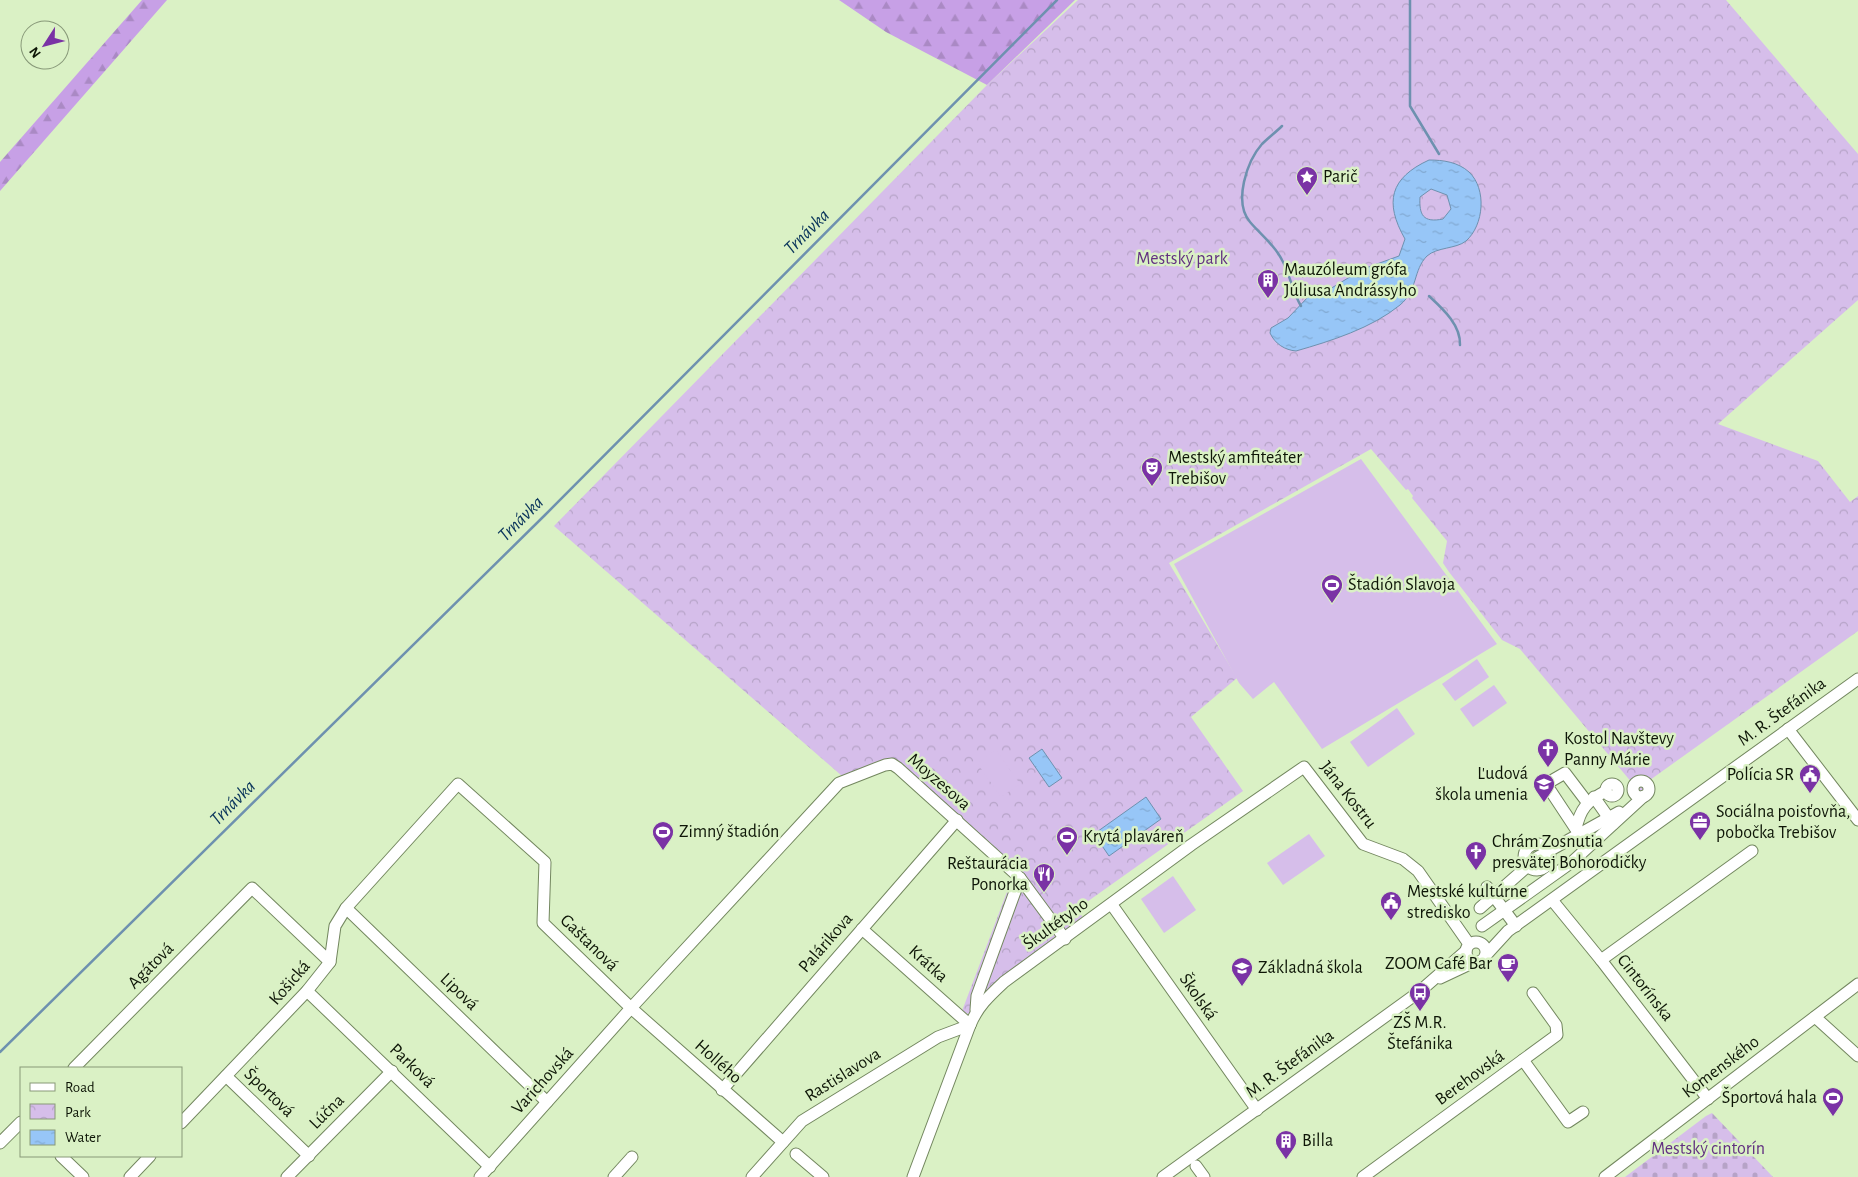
<svg xmlns="http://www.w3.org/2000/svg" width="1858" height="1177" font-family="'Alegreya Sans',sans-serif">
<style>
.forest{fill:url(#forest-firs)}
.cemetery{fill:url(#cemetery-stones)}
.park{fill:url(#park-crowns)}
.garden{fill:#d6beea}
.water{fill:url(#water-ripples);stroke:#6e91af;fill-rule:evenodd}
.lines{fill:none;stroke-linecap:round;stroke-linejoin:round}
.stream{stroke:#6e91af;stroke-width:2.5}
.minor-casing{stroke:#73875f;stroke-width:13}
.minor{stroke:#fff;stroke-width:11}
.labels{text-anchor:middle;dominant-baseline:central;stroke-width:5;stroke-linejoin:round;paint-order:stroke}
.poi-label{font-size:18px;fill:#0e1607;stroke:#daf1c5;text-anchor:start}
.park-label{font-size:18px;fill:#623081;stroke:#daf1c5}
.street-label{font-size:18px;fill:#0e1607;stroke:#daf1c5}
.water-label{font-size:19px;font-style:italic;fill:#0a355b;stroke:#daf1c5}
</style>
<defs>
<pattern id="forest-firs" width="22" height="20" patternUnits="userSpaceOnUse" patternTransform="scale(1.25)"><rect width="22" height="20" fill="#c7a0e6"/><path d="M5 1l3.5 6h-7zM16 11l3.5 6h-7z" fill="#aa89c4"/></pattern>
<pattern id="cemetery-stones" width="16" height="16" patternUnits="userSpaceOnUse" patternTransform="scale(1.25)"><rect width="16" height="16" fill="#d6beea"/><path d="M2 7V4a2 2 0 0 1 4 0v3zM10 15v-3a2 2 0 0 1 4 0v3z" fill="#b6a3c7"/></pattern>
<pattern id="park-crowns" width="20" height="18" patternUnits="userSpaceOnUse" patternTransform="scale(1.25)"><rect width="20" height="18" fill="#d6beea"/><path d="M2 6a3 3 0 1 1 6 0M12 15a3 3 0 1 1 6 0" fill="none" stroke="#b6a3c7"/></pattern>
<pattern id="water-ripples" width="26" height="14" patternUnits="userSpaceOnUse" patternTransform="scale(1.25)"><rect width="26" height="14" fill="#97c6f7"/><path d="M2 4q2-2 4 0t4 0M15 11q2-2 4 0t4 0" fill="none" stroke="#81a9d2"/></pattern>
</defs>
<rect width="100%" height="100%" fill="#daf1c5"/>
<g class="forest">
<path d="M142,0H167L0,191V162Z"/>
<path d="M839,0H1075L987,85L886,32Z"/>
</g>
<path class="cemetery" d="M1712,1113L1773,1177H1625L1706,1116Z"/>
<path class="park" d="M1078,0H1726L1858,154V300L1718,424L1818,461L1850,502L1858,496V631L1650,780L1653,793L1648,802L1520,649L1502,640L1449,572L1443,563L1447,541L1412,498L1413,496L1408,489L1406,490L1371,449L1169,563L1237,678L1191,717L1243,791L1077,909L1084,919L968,1014L962,1011L1013,876L1019,869L900,764L842,776L554,526L987,85Z"/>
<g class="garden">
<path d="M1361,459L1497,644L1322,749L1274,682L1253,699L1239,683L1174,564Z"/>
<path d="M1477,659L1489,677L1455,701L1442,684Z"/>
<path d="M1494,685L1507,703L1473,727L1460,709Z"/>
<path d="M1397,708L1415,734L1368,767L1350,742Z"/>
<path d="M996,750L1020,784L1001,797L977,763Z"/>
<path d="M1309,834L1325,856L1283,885L1267,863Z"/>
<path d="M1173,876L1196,910L1164,933L1141,899Z"/>
</g>
<g class="water">
<path d="M1429,160C1443,160 1458,162 1469,172C1487,189 1484,225 1466,241C1456,249 1437,247 1427,256C1413,270 1418,290 1400,305C1372,328 1331,341 1296,351C1285,350 1275,344 1270,333L1271,328L1288,318L1308,297L1320,295L1363,269L1399,256L1405,239C1384,202 1390,178 1429,160ZM1431,189L1447,195L1451,209L1443,219C1423,223 1419,215 1420,197Z"/>
<path d="M1042,749L1062,778L1049,787L1029,758Z"/>
<path d="M1146,797L1161,819L1109,856L1094,834Z"/>
</g>
<g class="lines">
<g class="stream">
<path d="M1410,0V106L1439,154"/>
<path d="M1282,126C1276,132 1268,138 1262,144C1247,161 1233,202 1250,222C1261,235 1274,244 1282,260C1290,274 1292,291 1301,306"/>
<path d="M1429,296C1443,309 1461,325 1460,345"/>
<path d="M0,1052L545,515L1057,0"/>
</g>
<g class="minor-casing">
<g id="minor">
<path d="M1788,729L1858,820"/>
<circle cx="1641" cy="789" r="8"/>
<circle cx="1612" cy="790" r="6"/>
<path d="M1594,797L1613,824"/>
<path d="M1576,829C1580,809 1587,801 1606,791"/>
<path d="M1583,840L1546,784L1565,773L1587,802"/>
<circle cx="1537" cy="857" r="13"/>
<path d="M1487,887L1516,926"/>
<path d="M1552,900L1601,960L1708,1099"/>
<path d="M1112,905L1257,1110"/>
<path d="M346,908L547,1102"/>
<path d="M1480,908L1538,857L1619,812"/>
<path d="M1482,926L1572,862L1644,796"/>
<path d="M862,929L970,1025"/>
<circle cx="1476" cy="952" r="10"/>
<path d="M1486,955L1508,931L1858,679"/>
<path d="M1601,960L1752,851"/>
<path d="M1440,978L1474,962"/>
<path d="M307,991L490,1167"/>
<path d="M976,1010L977,996L1020,878"/>
<path d="M1815,1017L1858,1056"/>
<path d="M1523,1060L1568,1122L1583,1112"/>
<path d="M74,1068L252,888L330,962"/>
<path d="M226,1076L309,1156"/>
<path d="M722,1090L957,820"/>
<path d="M181,1123L307,991L330,962L335,926L346,908L458,784L545,862L543,923L631,1008L783,1142"/>
<path d="M0,1143L21,1122"/>
<path d="M796,1154L823,1177"/>
<path d="M61,1156L83,1177"/>
<path d="M1196,1166L1204,1177"/>
<path d="M130,1177L150,1156"/>
<path d="M287,1177L392,1071"/>
<path d="M480,1177L631,1008L839,783L885,765L892,764L898,768L1020,878L1065,939"/>
<path d="M614,1177L632,1157"/>
<path d="M752,1177L802,1121L938,1037L970,1025"/>
<path d="M913,1177L970,1025C978,1006 989,996 1004,982L1191,845L1304,767L1363,844L1403,859L1418,871L1469,944"/>
<path d="M1163,1177L1419,992L1466,951"/>
<path d="M1363,1177L1557,1035L1556,1025L1533,993"/>
<path d="M1605,1177L1858,984"/>
</g>
</g>
<use href="#minor" class="minor"/>
</g>
<defs>
<g id="sight-pin" transform="scale(1.125)"><path d="M0 17L-7.5 6A9.5 9.5 0 1 1 7.5 6Z" fill="#7a32a5" stroke="#daf1c5"/><path d="M0-6L1.8-2.2L6-1.7L2.9 1.2L3.7 5.4L0 3.3L-3.7 5.4L-2.9 1.2L-6-1.7L-1.8-2.2Z" fill="#fff"/></g>
<g id="building-pin" transform="scale(1.125)"><path d="M0 17L-7.5 6A9.5 9.5 0 1 1 7.5 6Z" fill="#7a32a5" stroke="#daf1c5"/><path d="M-4-6H4V6H1V3H-1V6H-4ZM-2.5-4.3h1.7v1.8h-1.7ZM.8-4.3h1.7v1.8H.8ZM-2.5-1h1.7V.8h-1.7ZM.8-1h1.7V.8H.8Z" fill="#fff"/></g>
<g id="theatre-pin" transform="scale(1.125)"><path d="M0 17L-7.5 6A9.5 9.5 0 1 1 7.5 6Z" fill="#7a32a5" stroke="#daf1c5"/><path d="M-5-5.5Q0-4 5-5.5V0Q5 5 0 6Q-5 5-5 0ZM-3.3-2.5H-1v1.5H-3.3ZM1-2.5H3.3v1.5H1ZM-2.8 1Q0 5.5 2.8 1Z" fill="#fff"/></g>
<g id="stadium-pin" transform="scale(1.125)"><path d="M0 17L-7.5 6A9.5 9.5 0 1 1 7.5 6Z" fill="#7a32a5" stroke="#daf1c5"/><path d="M0-5a6.5 5 0 1 0 0 10a6.5 5 0 1 0 0-10ZM-3.5-1.8h7v3.6h-7Z" fill="#fff"/></g>
<g id="church-pin" transform="scale(1.125)"><path d="M0 17L-7.5 6A9.5 9.5 0 1 1 7.5 6Z" fill="#7a32a5" stroke="#daf1c5"/><path d="M-1.2-6h2.4v3.5h3.3v2.4h-3.3V6h-2.4V-.1h-3.3v-2.4h3.3Z" fill="#fff"/></g>
<g id="civic-pin" transform="scale(1.125)"><path d="M0 17L-7.5 6A9.5 9.5 0 1 1 7.5 6Z" fill="#7a32a5" stroke="#daf1c5"/><path d="M-.6-6.5H3V-4.5H.6V-3L4-1V1h2V6H-6V1h2V-1L-.6-3ZM-1.2 2.5V6h2.4V2.5Z" fill="#fff"/></g>
<g id="school-pin" transform="scale(1.125)"><path d="M0 17L-7.5 6A9.5 9.5 0 1 1 7.5 6Z" fill="#7a32a5" stroke="#daf1c5"/><path d="M0-5L7-2L0 1L-7-2ZM-4 1L0 2.5L4 1V4Q0 6-4 4Z" fill="#fff"/></g>
<g id="office-pin" transform="scale(1.125)"><path d="M0 17L-7.5 6A9.5 9.5 0 1 1 7.5 6Z" fill="#7a32a5" stroke="#daf1c5"/><path d="M-6-3h4V-5.5h4V-3h4V5H-6ZM-1-4.5V-3h2v-1.5ZM-6 0V1H6V0Z" fill="#fff"/></g>
<g id="restaurant-pin" transform="scale(1.125)"><path d="M0 17L-7.5 6A9.5 9.5 0 1 1 7.5 6Z" fill="#7a32a5" stroke="#daf1c5"/><path d="M-5-6h1v4h1v-4h1v4h1v-4h1v5L-1.5 .5V6h-2V.5L-5-1ZM5-6V6H3V1.5H1.5Q1.5-4 5-6Z" fill="#fff"/></g>
<g id="cafe-pin" transform="scale(1.125)"><path d="M0 17L-7.5 6A9.5 9.5 0 1 1 7.5 6Z" fill="#7a32a5" stroke="#daf1c5"/><path d="M-5.5-4.5H6V0H3Q3 3.5 0 3.5H-2.5Q-5.5 3.5-5.5 0ZM3-3.2v2h1.7v-2ZM-6 4.5H4V6H-6Z" fill="#fff"/></g>
<g id="bus-pin" transform="scale(1.125)"><path d="M0 17L-7.5 6A9.5 9.5 0 1 1 7.5 6Z" fill="#7a32a5" stroke="#daf1c5"/><path d="M-5-6H5V4H4V6H2V4H-2V6H-4V4H-5ZM-3.5-4V0h7V-4ZM-3.5 1.2v1.5H-2V1.2ZM2 1.2v1.5H3.5V1.2Z" fill="#fff"/></g>
</defs>
<g fill-rule="evenodd">
<use href="#sight-pin" x="1307" y="177"/>
<use href="#building-pin" x="1268" y="280"/>
<use href="#theatre-pin" x="1152" y="468"/>
<use href="#stadium-pin" x="1332" y="585"/>
<use href="#church-pin" x="1548" y="749"/>
<use href="#civic-pin" x="1810" y="775"/>
<use href="#school-pin" x="1544" y="784"/>
<use href="#office-pin" x="1700" y="822"/>
<use href="#stadium-pin" x="663" y="832"/>
<use href="#stadium-pin" x="1067" y="837"/>
<use href="#church-pin" x="1476" y="852"/>
<use href="#restaurant-pin" x="1044" y="874"/>
<use href="#civic-pin" x="1391" y="902"/>
<use href="#cafe-pin" x="1508" y="964"/>
<use href="#school-pin" x="1242" y="968"/>
<use href="#bus-pin" x="1420" y="993"/>
<use href="#stadium-pin" x="1833" y="1098"/>
<use href="#building-pin" x="1286" y="1141"/>
</g>
<g class="labels">
<g class="poi-label">
<text x="1323" y="177">Parič</text>
<text x="1284" y="270">Mauzóleum grófa<tspan x="1284" dy="21">Júliusa Andrássyho</tspan></text>
<text x="1168" y="458">Mestský amfiteáter<tspan x="1168" dy="21">Trebišov</tspan></text>
<text x="1348" y="585">Štadión Slavoja</text>
<text x="1564" y="739">Kostol Navštevy<tspan x="1564" dy="21">Panny Márie</tspan></text>
<text x="1528" y="774" text-anchor="end">Ľudová<tspan x="1528" dy="21">škola umenia</tspan></text>
<text x="1794" y="775" text-anchor="end">Polícia SR</text>
<text x="1716" y="812">Sociálna poisťovňa,<tspan x="1716" dy="21">pobočka Trebišov</tspan></text>
<text x="679" y="832">Zimný štadión</text>
<text x="1083" y="837">Krytá plaváreň</text>
<text x="1492" y="842">Chrám Zosnutia<tspan x="1492" dy="21">presvätej Bohorodičky</tspan></text>
<text x="1028" y="864" text-anchor="end">Reštaurácia<tspan x="1028" dy="21">Ponorka</tspan></text>
<text x="1407" y="892">Mestské kultúrne<tspan x="1407" dy="21">stredisko</tspan></text>
<text x="1492" y="964" text-anchor="end">ZOOM Café Bar</text>
<text x="1258" y="968">Základná škola</text>
<text x="1420" y="1023" text-anchor="middle">ZŠ M.R.<tspan x="1420" dy="21">Štefánika</tspan></text>
<text x="1817" y="1098" text-anchor="end">Športová hala</text>
<text x="1302" y="1141">Billa</text>
</g>
<g class="park-label">
<text x="1182" y="259">Mestský park</text>
<text x="1708" y="1149">Mestský cintorín</text>
</g>
<g class="street-label">
<text transform="translate(1782 712) rotate(-36)">M. R. Štefánika</text>
<text transform="translate(939 782) rotate(41)">Moyzesova</text>
<text transform="translate(1348 795) rotate(52)">Jána Kostru</text>
<text transform="translate(1056 924) rotate(-36)">Škultétyho</text>
<text transform="translate(589 943) rotate(44)">Gaštanová</text>
<text transform="translate(826 943) rotate(-49)">Palárikova</text>
<text transform="translate(928 964) rotate(42)">Krátka</text>
<text transform="translate(151 966) rotate(-45)">Agátová</text>
<text transform="translate(290 983) rotate(-49)">Košická</text>
<text transform="translate(1645 988) rotate(52)">Cintorínska</text>
<text transform="translate(459 992) rotate(44)">Lipová</text>
<text transform="translate(1198 997) rotate(55)">Školská</text>
<text transform="translate(718 1062) rotate(42)">Hollého</text>
<text transform="translate(1290 1064) rotate(-36)">M. R. Štefánika</text>
<text transform="translate(412 1066) rotate(44)">Parková</text>
<text transform="translate(1721 1067) rotate(-37)">Komenského</text>
<text transform="translate(843 1075) rotate(-32)">Rastislavova</text>
<text transform="translate(1470 1078) rotate(-36)">Berehovská</text>
<text transform="translate(543 1081) rotate(-48)">Varichovská</text>
<text transform="translate(269 1093) rotate(44)">Športová</text>
<text transform="translate(327 1112) rotate(-45)">Lúčna</text>
</g>
<g class="water-label">
<text transform="translate(807 232) rotate(-45)">Trnávka</text>
<text transform="translate(521 519) rotate(-45)">Trnávka</text>
<text transform="translate(233 803) rotate(-45)">Trnávka</text>
</g>
</g>
<rect x="20" y="1067" width="162" height="90" fill="#daf1c5" stroke="#889979"/>
<rect x="30" y="1083" width="25" height="8" fill="#ffffff" stroke="#889979"/>
<text x="65" y="1092" font-size="15" fill="#0e1607">Road</text>
<rect x="30" y="1104" width="25" height="15" fill="url(#park-crowns)" stroke="#889979"/>
<text x="65" y="1117" font-size="15" fill="#0e1607">Park</text>
<rect x="30" y="1130" width="25" height="15" fill="url(#water-ripples)" stroke="#889979"/>
<text x="65" y="1142" font-size="15" fill="#0e1607">Water</text>
<g transform="translate(45 45) rotate(234)"><circle r="24" fill="#daf1c5" stroke="#889979"/>
<path d="M0-4L9 19L0 12L-9 19Z" fill="#7a32a5"/>
<text y="-8" font-size="14" font-weight="bold" text-anchor="middle" fill="#0e1607">N</text>
</g>
</svg>
